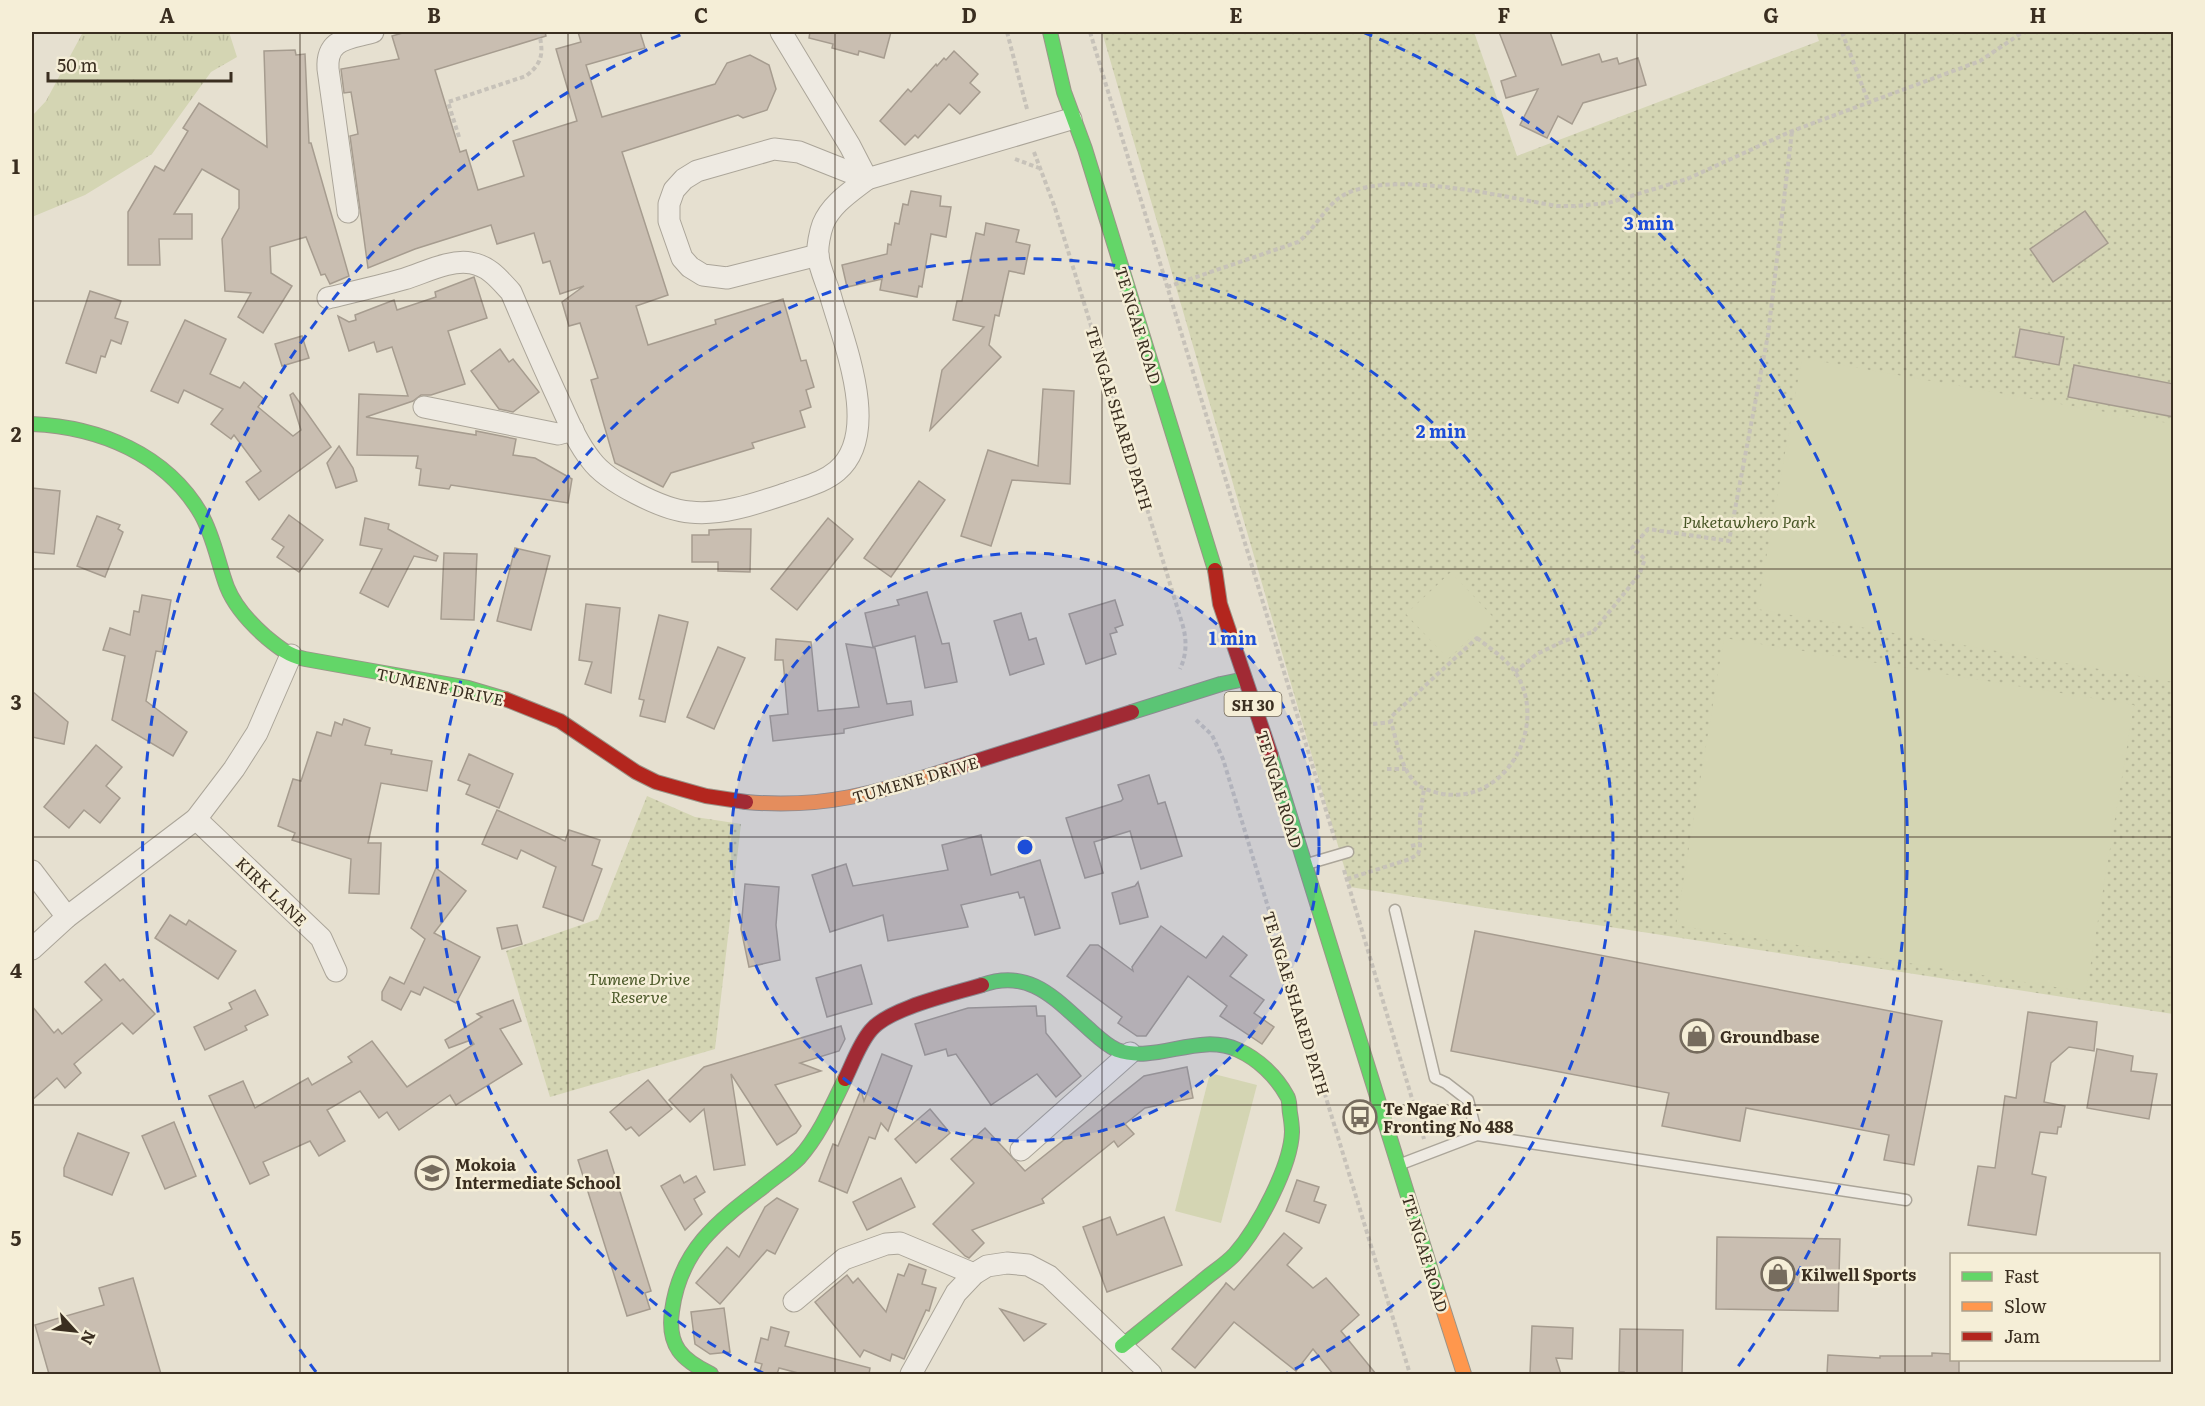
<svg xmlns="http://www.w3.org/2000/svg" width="2205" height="1406" font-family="Literata,serif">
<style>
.grass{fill:url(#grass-tufts)}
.park{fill:url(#park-dots)}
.pitch{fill:#d4d5b3}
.building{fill:#c9beb1;stroke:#a69c8f;stroke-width:1.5}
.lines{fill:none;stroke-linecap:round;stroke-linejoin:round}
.lane-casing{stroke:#aba599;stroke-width:13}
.street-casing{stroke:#aba599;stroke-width:23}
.fast-casing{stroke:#9b9488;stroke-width:16}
.slow-casing{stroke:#9b9488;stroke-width:16}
.jam-casing{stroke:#9b9488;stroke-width:16}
.path{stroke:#c7c2b9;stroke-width:4;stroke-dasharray:4.5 3;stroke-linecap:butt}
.lane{stroke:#eeeae2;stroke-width:10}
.street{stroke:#eeeae2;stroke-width:21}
.fast{stroke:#63d668;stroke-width:14}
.slow{stroke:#ff974d;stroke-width:14}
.jam{stroke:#b3261e;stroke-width:14}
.grid{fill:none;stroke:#3a2e20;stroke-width:1.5;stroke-opacity:0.55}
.ring{fill:none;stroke:#1d4ed8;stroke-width:3;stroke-dasharray:10 8}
.labels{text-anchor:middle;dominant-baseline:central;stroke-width:5;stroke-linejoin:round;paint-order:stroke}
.shield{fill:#f5eed7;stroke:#726857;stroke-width:1.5}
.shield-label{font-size:15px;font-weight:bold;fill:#3a2e20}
.street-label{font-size:16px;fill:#3a2e20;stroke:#f5eed7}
.park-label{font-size:16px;font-style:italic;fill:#495727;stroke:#f5eed7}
.poi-label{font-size:16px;font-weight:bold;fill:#3a2e20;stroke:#f5eed7;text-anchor:start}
.centre{fill:#1d4ed8;stroke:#f5eed7;stroke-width:3}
.ring-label{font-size:18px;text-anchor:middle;font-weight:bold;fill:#1d4ed8;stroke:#f5eed7;stroke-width:5;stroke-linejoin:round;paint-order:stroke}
.neatline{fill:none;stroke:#3a2e20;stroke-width:2}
.grid-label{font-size:20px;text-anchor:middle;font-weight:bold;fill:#3a2e20}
</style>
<defs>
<pattern id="grass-tufts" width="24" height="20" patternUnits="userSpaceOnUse" patternTransform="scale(1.5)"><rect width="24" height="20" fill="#d4d5b3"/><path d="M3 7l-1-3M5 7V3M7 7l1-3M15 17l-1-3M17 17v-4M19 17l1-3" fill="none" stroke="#b7b79a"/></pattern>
<pattern id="park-dots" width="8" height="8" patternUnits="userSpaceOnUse" patternTransform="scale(1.5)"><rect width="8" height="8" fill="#d4d5b3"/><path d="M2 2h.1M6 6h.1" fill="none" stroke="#b7b79a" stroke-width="1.8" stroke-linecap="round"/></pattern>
</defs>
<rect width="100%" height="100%" fill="#e6e0d0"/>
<path class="grass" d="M83,32H229L237,57L211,72L152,154L85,195L32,217V116L46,101Z"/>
<g class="park">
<path d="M1102,32H1474L1517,156L1819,41L1816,32H2173V1014L1350,887Z"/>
<path d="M647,796L695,817L741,824L715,1049L550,1097L506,951L598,919Z"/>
</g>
<g class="pitch">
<path d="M1802,358L2173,424V682L1757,609Z"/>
<path d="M1451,572L1493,617L1448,659L1406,614Z"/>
<path d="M1724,638L2134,705L2086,992L1676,925Z"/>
<path d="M1210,1073L1257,1085L1221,1223L1175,1211Z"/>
</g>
<g class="building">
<path d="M406,32H545L546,36L435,70L460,152L466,150L478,190L524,176L513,141L577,121L556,49L581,42L578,32H640L645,48L586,65L602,117L715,84L727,63L750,55L769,65L776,89L767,110L743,118L738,115L622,152L668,295L636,306L648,345L716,324L715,320L783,299L801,361L806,360L814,387L806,390L811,407L800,411L805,427L752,443L754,448L671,473L663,487L615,463L591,380L598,378L580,323L569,326L562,302L584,286L560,294L550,261L543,263L534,233L497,244L491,225L415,249L368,268L350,136L358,134L351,92L344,93L341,69L399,59L392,36Z"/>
<path d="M810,32H891L884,58L859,51L858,55L832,48L833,44L809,38Z"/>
<path d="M1499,32H1550L1562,65L1599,54L1602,62L1617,58L1619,64L1638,58L1646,85L1583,103L1572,124L1558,116L1547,138L1520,125L1538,89L1506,98L1501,81L1516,76Z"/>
<path d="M295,50L296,55L305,54L309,143H311L349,276L330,284L325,274L321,275L306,237L270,247L271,273L292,286L263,333L238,317L251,293L225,291L222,239L239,208V190L202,169L174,214H192V239H159L160,265H128V212L155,166L164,171L188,131L183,128L199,103L267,147L264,51Z"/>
<path d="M954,51L978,74L970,83L980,92L960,114L949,104L918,138L915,135L905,145L880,121L908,89L911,92L936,64L937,66L944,58L946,60Z"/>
<path d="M911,191L941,196L940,206L951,207L946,237L931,234L922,287L919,286L917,297L880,290L882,279L847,287L842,265L887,254L888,244L891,245L895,223L899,224L903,204L908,205Z"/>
<path d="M2085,211L2108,243L2053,282L2030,249Z"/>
<path d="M986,223L1019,230L1016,242L1030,245L1024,274L1009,271L999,316L995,315L989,345L1001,357L930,430L942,370L984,327L953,320L957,301H962L976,233L984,235Z"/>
<path d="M474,277L487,318L448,331L465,384L431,395H421L413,401L366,417L476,435V431L516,439L513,455L535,458L572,479L568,503L451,485L449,489L419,485L421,469L416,468L418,456L357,455L359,394L408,396L392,347L377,352L374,342L349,351L338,316L349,322L356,320L355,315L394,300L397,310L436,297L435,292Z"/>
<path d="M90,291L121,301L115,318L128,322L121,344L111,340L105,357L101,356L96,373L66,363Z"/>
<path d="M185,320L226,339L210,374L240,388L244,382L264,399L258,407L293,436L301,430L290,395L293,393L331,447L259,500L246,482L261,471L234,435L231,439L211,424L223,409L184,390L178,403L151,391Z"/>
<path d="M2020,329L2064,337L2059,365L2015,357Z"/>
<path d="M302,336L309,358L282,366L275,344Z"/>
<path d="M500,349L509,362L513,359L539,392L513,412L499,409L471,371Z"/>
<path d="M2074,365L2174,384V417L2068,397Z"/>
<path d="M1043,389L1074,391L1070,484L1012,480L991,546L961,536L988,450L1038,466Z"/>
<path d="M339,446L353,468L357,481L336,488L327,463Z"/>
<path d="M919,481L945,500L891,577L864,558Z"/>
<path d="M32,488L60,491L54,554L32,552Z"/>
<path d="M289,515L323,540L299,572L277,557L284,547L272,539Z"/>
<path d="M97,516L120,525L118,529L123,532L105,577L77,566Z"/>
<path d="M365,518L389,524L388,529L438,556L436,561L414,556L388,607L360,593L382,549L360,545Z"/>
<path d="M828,518L853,539L797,610L771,589Z"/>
<path d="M731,529H751L750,572L718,571V562H692V535H709V530Z"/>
<path d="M515,548L550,556L531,630L497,621Z"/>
<path d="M444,553L477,554L474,620L441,619Z"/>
<path d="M927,592L942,644L949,643L957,682L925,688L915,636L873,647L865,613L899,605L897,600Z"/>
<path d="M142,595L171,600L162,652L156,651L146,701L187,732L173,756L112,720L125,656L103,650L110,628L130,635L134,611L139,612Z"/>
<path d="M1115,600L1123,625L1115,628L1117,632L1110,634L1116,654L1086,664L1069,614Z"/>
<path d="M586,604L620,608L611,693L585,684L592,662L579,660Z"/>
<path d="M1021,613L1029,640L1036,638L1044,664L1010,675L994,621Z"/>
<path d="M659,615L688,622L665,722L640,716L644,700L639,699Z"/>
<path d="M776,639L811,642L818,711L859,707L846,644L875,648L887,704L911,701L913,715L844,729V733L773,741L770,716L788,714L783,660H775Z"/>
<path d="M718,647L745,658L714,729L687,717Z"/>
<path d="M32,691L68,722L64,744L32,737Z"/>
<path d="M344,719L370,728L365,745L392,750L391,754L432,761L427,791L381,783L368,843H381L379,894L349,893L351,859L292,840L295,833L278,826L293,779L301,781L317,732L331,736L335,722L342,725Z"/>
<path d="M96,745L122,767L106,786L120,798L100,823L84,810L69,828L44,807Z"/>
<path d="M469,754L513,774L499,808L466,794L470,785L458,780Z"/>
<path d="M1149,775L1158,804L1165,802L1182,856L1141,869L1130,831L1094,842L1103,873L1085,878L1066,818L1121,801L1123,799L1118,785Z"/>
<path d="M497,810L565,841L569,830L600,840L592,865L602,869L583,921L543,907L556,867L521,850L517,859L482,844Z"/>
<path d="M981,835L991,875L1040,860L1060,928L1035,935L1024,897L1020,898L1018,892L961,905L968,927L888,941L883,915L830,932L812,875L846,864L853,886L948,870L942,845Z"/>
<path d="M436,868L466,891L434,933L480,957L456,1003L424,987L420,995L411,991L401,1010L382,1000V992L390,977L404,984L425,939L411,928Z"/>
<path d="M1138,882L1148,917L1120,924L1112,893L1135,886Z"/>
<path d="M745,884L779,887L776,925L780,960L749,967L741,929Z"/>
<path d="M170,915L186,925L189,920L236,951L218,979L155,938Z"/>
<path d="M517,925L522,944L502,949L497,928Z"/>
<path d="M1161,926L1206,958L1223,936L1247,955L1230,976L1264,1000L1254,1013L1274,1027L1262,1044L1220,1016L1227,1006L1188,976L1146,1036H1137L1118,1023L1122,1017L1067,976L1090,945H1098L1133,971L1132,967Z"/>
<path d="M1475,931L1942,1021L1914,1165L1884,1160L1889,1135L1746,1108L1740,1141L1662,1126L1669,1093L1451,1051Z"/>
<path d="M105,964L120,981L123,979L155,1014L133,1034L122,1023L74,1064L81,1073L65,1088L57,1078L32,1100V1006L54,1033L58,1029L62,1034L102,1000L85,982Z"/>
<path d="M861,965L872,1004L827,1017L816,978Z"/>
<path d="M255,990L268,1015L245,1026L247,1030L205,1050L194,1027L232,1009L229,1003Z"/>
<path d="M513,1000L521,1021L500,1029L522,1064L456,1105L450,1095L399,1130L387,1112L379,1118L360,1091L327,1110L345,1141L319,1156L310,1141L263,1162L269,1175L250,1184L209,1096L243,1081L255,1108L308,1078L312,1085L352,1062L348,1057L372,1041L407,1087L474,1044L471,1040L449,1048L445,1040L482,1017L477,1014Z"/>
<path d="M1036,1006L1037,1016H1045L1046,1033L1081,1076L1056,1097L1037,1074L991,1105L956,1054L948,1056L946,1049L925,1055L915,1024L968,1008Z"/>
<path d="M2028,1012L2097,1022L2094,1051L2069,1047L2051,1063L2044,1102L2065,1106L2061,1127H2058L2057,1134L2040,1132L2032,1174L2046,1177L2036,1235L1968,1225L1978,1166L1995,1168L2005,1096L2016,1098Z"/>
<path d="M841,1026L845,1039L839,1051L800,1063L821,1071L775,1085L801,1126L796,1133L777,1145L731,1074L745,1165L714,1170L704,1109L690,1122L669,1100L704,1067Z"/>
<path d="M2097,1049L2133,1056L2131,1071L2157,1074L2149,1119L2087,1108Z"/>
<path d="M882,1054L912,1066L888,1131L881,1123L875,1139L869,1137L847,1193L819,1181L833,1144L838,1146L861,1090L864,1101Z"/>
<path d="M1187,1067L1193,1098L1145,1108L1125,1124L1134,1134L1118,1147L1114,1141L1042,1199L1044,1203L972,1230L984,1243L969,1258L965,1256L933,1224L974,1183L951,1159L985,1128L1025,1171L1144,1076Z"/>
<path d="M648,1080L672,1109L639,1136L631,1127L626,1130L610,1112Z"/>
<path d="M930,1109L950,1133L916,1163L895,1139Z"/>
<path d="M174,1122L196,1176L165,1189L142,1136Z"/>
<path d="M78,1133L129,1153L112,1195L64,1176V1168Z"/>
<path d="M607,1150L651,1291L645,1293L650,1309L627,1316L578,1160Z"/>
<path d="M680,1175L684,1183L696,1176L705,1192L694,1199L702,1214L685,1230L661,1186Z"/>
<path d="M901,1178L915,1207L867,1230L853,1202Z"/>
<path d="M1297,1180L1319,1187L1314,1201L1326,1205L1319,1223L1286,1211Z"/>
<path d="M777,1198L798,1209L775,1254L767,1250L720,1304L696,1283L727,1247L739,1257L765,1207Z"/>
<path d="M1110,1217L1117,1235L1164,1217L1182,1265L1107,1292L1083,1227Z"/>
<path d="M1284,1233L1302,1248L1287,1265L1313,1288L1326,1278L1359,1315L1341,1331L1376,1374H1333L1313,1349L1296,1371L1234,1322L1195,1368L1172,1349L1224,1286L1226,1283L1234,1290Z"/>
<path d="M1717,1237L1840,1239L1838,1311L1716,1309Z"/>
<path d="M909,1264L926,1270L922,1284L936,1288L929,1311L926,1310L904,1359L892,1354L890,1361L864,1350L860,1357L815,1302L847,1275L853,1283L858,1278L886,1312L898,1274L904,1276Z"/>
<path d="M133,1278L161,1374H49L35,1325L104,1305L99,1288Z"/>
<path d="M724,1308L730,1352L710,1354L695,1344L691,1312Z"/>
<path d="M1000,1309L1046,1324L1024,1341Z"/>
<path d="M1532,1326L1573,1328L1572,1359L1556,1358L1561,1374H1530Z"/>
<path d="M771,1327L789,1332L785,1346L870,1368L869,1374H802L779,1368L777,1374H759L762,1364L755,1362L761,1338L768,1340Z"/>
<path d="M1620,1329L1683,1330L1682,1374H1624V1372H1619Z"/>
<path d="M1932,1353L1952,1354V1359H1959V1374H1827L1828,1355L1880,1358V1356H1932Z"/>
</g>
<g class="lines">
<g class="lane-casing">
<g id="lane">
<path d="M1307,864L1348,852"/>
<path d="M1395,910L1435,1078L1446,1083L1468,1100L1477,1135"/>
<path d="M1401,1164L1477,1135L1906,1200"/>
</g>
</g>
<g class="street-casing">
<g id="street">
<path d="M781,32L850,146L867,179L1071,119"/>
<path d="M348,212L328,69C326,38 349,39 373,32"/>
<path d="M818,255L727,278L703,275L690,267L682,258L669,221V204L674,190L684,179L697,171L774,149L799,152L867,179"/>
<path d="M328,298C353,292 379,286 404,279C424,273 450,259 471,263C489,266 499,279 511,292C525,325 540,359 555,392C566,415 575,440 591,460C607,482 663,510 690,512C723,516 760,502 791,492C807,486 824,482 837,471C882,433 843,341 830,294C826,282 819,267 818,255C817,247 820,232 823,224C831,204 852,191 867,179"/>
<path d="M424,407L558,434L573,430"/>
<path d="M196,819L321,938L336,971"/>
<path d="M32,871L67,917"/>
<path d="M32,949L67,917L196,819L234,769L257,733L291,655"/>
<path d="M1021,1150L1130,1053"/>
<path d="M794,1301L844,1259L886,1244L900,1243L974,1274"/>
<path d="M911,1374L956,1293L974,1274L987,1266L1007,1263L1028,1265L1049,1276L1151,1374"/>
</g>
</g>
<g class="fast-casing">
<g id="fast">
<path d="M1050,32L1064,92L1085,149L1215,570"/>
<path d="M32,424C99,427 166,454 201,514C214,537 218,563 227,587C235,607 250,623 266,637C278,647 289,656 305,659L468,688L505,699"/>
<path d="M1132,712L1221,684L1245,679"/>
<path d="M1271,755L1439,1296"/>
<path d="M982,985C1030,968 1055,999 1088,1028C1097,1036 1106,1045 1117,1050C1157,1064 1198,1032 1238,1050C1258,1059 1276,1076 1287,1096C1290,1100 1289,1108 1290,1113C1291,1119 1292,1126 1292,1132C1291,1166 1258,1228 1235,1254C1225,1265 1211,1273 1200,1283C1174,1304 1148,1325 1122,1346"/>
<path d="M711,1374C682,1360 667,1346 672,1311C680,1250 717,1222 763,1187C775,1177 788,1169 799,1158C819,1136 832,1106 845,1079"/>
</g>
</g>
<g class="slow-casing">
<g id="slow">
<path d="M746,802C824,809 875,793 948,770"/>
<path d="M1439,1296L1464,1374"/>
</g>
</g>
<g class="jam-casing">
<g id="jam">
<path d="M1215,570L1220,604L1271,755"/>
<path d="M505,699L560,721L636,772L656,782L706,796L746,802"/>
<path d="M948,770L1132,712"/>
<path d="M845,1079C853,1063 859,1044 871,1030C889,1008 953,994 982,985"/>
</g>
</g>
<g class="path">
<path d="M1007,32L1027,109"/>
<path d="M1090,32L1335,840"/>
<path d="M1842,32L1868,101"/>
<path d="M459,137L448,102L526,76C544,62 543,52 539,32"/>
<path d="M1034,152L1054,205L1182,623C1187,639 1187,654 1180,669"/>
<path d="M1015,159L1039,168"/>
<path d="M1167,287L1298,242C1314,230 1323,210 1339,198C1383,167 1504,197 1557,206H1575L1608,203L1687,179L1792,131L1980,61L2023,32"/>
<path d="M1477,638C1491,649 1508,660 1517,675C1549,729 1503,808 1438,793C1429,790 1420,789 1414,781C1400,766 1397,741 1391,722L1392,716Z"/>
<path d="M1515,672L1537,654L1564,641L1593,632L1639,575L1645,559L1632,548L1648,529L1729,541L1768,335L1792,131"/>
<path d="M1196,720L1212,735L1223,759L1410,1374"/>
<path d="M1373,724L1391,722"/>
<path d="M1387,769H1406"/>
<path d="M1411,846L1420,844"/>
<path d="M1344,870L1424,1139"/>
<path d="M1347,879L1410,859L1418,854L1420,848V816L1424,789"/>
</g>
<use href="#lane" class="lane"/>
<use href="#street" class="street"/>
<use href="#fast" class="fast"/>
<use href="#slow" class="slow"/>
<use href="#jam" class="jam"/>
</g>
<path class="grid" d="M300,32V1374M568,32V1374M835,32V1374M1102,32V1374M1370,32V1374M1637,32V1374M1905,32V1374M32,301H2174M32,569H2174M32,837H2174M32,1105H2174"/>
<circle cx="1025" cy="847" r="294" fill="#1d4ed8" fill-opacity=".12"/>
<g class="ring">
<circle cx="1025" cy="847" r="294"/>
<path d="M763 1373A588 588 0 1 1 1287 1373"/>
<path d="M316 1372A882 882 0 0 1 687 32M1363 32A882 882 0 0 1 1734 1372"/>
</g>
<defs>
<g id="shop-ring" transform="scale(1.725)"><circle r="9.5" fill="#f5eed7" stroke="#766c5e" stroke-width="1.5"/><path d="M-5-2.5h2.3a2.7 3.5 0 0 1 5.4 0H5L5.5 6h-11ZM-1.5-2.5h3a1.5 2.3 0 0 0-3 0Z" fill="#766c5e"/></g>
<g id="bus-ring" transform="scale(1.725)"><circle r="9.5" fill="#f5eed7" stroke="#766c5e" stroke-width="1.5"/><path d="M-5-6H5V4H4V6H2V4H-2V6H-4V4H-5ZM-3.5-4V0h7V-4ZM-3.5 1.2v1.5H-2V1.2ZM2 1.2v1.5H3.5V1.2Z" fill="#766c5e"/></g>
<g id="school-ring" transform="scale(1.725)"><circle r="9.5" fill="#f5eed7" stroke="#766c5e" stroke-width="1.5"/><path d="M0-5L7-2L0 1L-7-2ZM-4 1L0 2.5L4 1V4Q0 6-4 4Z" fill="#766c5e"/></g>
</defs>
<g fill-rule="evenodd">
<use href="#shop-ring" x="1697" y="1036"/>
<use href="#bus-ring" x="1360" y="1117"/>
<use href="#school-ring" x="432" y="1173"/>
<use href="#shop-ring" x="1778" y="1274"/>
</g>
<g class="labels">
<rect class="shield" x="1224.5" y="692" width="57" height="24" rx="4.5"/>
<g class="shield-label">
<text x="1253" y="704">SH 30</text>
</g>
<g class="street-label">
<text transform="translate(1139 325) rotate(73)">TE NGAE ROAD</text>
<text transform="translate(1120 418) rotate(73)">TE NGAE SHARED PATH</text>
<text transform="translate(440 686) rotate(12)">TUMENE DRIVE</text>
<text transform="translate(915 779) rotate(-16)">TUMENE DRIVE</text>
<text transform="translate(1280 789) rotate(73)">TE NGAE ROAD</text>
<text transform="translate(272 891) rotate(44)">KIRK LANE</text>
<text transform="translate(1297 1003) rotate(73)">TE NGAE SHARED PATH</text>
<text transform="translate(1426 1253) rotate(73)">TE NGAE ROAD</text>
</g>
<g class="park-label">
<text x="1749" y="521">Puketawhero Park</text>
<text x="639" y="978">Tumene Drive<tspan x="639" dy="18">Reserve</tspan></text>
</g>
<g class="poi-label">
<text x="1720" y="1036">Groundbase</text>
<text x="1383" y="1108">Te Ngae Rd -<tspan x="1383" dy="18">Fronting No 488</tspan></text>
<text x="455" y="1164">Mokoia<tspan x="455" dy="18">Intermediate School</tspan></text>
<text x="1801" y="1274">Kilwell Sports</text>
</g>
</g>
<circle cx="1025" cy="847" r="9" class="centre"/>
<g class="ring-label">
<text x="1649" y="230">3 min</text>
<text x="1441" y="438">2 min</text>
<text x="1233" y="645">1 min</text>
</g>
<rect width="2205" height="1406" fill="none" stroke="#f5eed7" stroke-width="66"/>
<rect x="1950" y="1253" width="210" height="108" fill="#f5eed7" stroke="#aaa18e" stroke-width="1.5"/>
<rect x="1962" y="1272" width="30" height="9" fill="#63d668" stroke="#aaa18e" stroke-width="1.5"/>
<text x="2004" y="1283" font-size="18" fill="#3a2e20">Fast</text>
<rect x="1962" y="1302" width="30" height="9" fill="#ff974d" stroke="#aaa18e" stroke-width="1.5"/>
<text x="2004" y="1313" font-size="18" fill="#3a2e20">Slow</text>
<rect x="1962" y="1332" width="30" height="9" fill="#b3261e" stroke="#aaa18e" stroke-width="1.5"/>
<text x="2004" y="1343" font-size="18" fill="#3a2e20">Jam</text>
<g transform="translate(75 1331) rotate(117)" stroke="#f5eed7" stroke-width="4.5" paint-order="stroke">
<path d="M0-4.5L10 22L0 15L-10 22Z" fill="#3a2e20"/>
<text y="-9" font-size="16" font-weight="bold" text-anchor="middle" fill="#3a2e20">N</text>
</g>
<path d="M48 72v9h183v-9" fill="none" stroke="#3a2e20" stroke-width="3"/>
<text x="57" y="72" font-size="18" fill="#3a2e20" stroke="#f5eed7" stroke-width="4.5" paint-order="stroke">50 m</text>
<rect x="33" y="33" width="2139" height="1340" class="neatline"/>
<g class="grid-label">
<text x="167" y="23">A</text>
<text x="434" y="23">B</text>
<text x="701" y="23">C</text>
<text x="969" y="23">D</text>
<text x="1236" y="23">E</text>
<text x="1504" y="23">F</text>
<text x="1771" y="23">G</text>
<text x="2038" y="23">H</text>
<text x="16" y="174">1</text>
<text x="16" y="442">2</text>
<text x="16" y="710">3</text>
<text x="16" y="978">4</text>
<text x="16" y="1246">5</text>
</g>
</svg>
